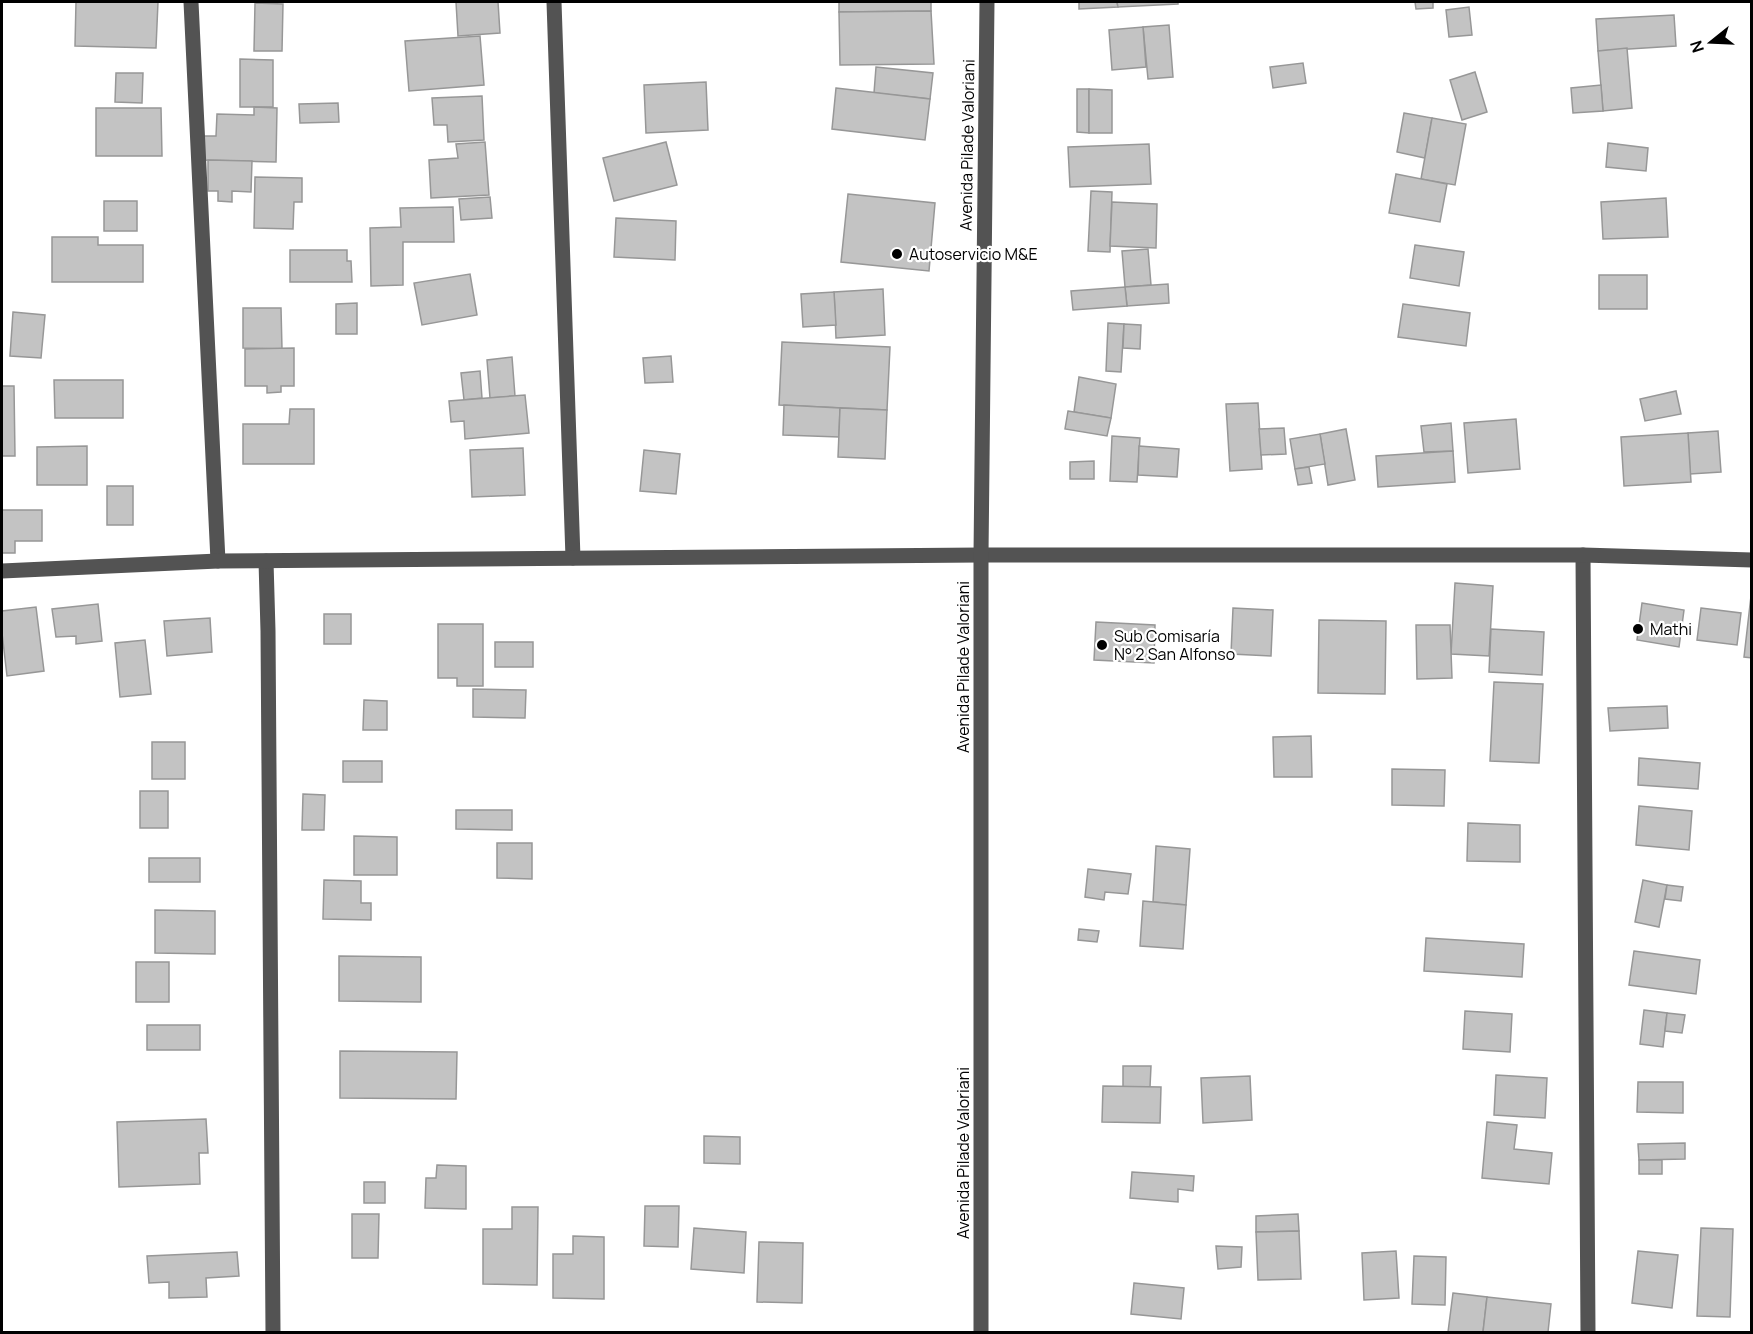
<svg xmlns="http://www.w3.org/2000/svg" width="1753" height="1334" font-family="Manrope,sans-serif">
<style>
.building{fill:#c3c3c3;stroke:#979797;stroke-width:1.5}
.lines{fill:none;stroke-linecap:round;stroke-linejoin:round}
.minor{stroke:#535353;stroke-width:15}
.poi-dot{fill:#000;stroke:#fff;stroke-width:2}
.labels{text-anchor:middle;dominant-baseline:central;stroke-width:4.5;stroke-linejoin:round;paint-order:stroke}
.street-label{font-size:16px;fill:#000;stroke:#fff}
.poi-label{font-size:16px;fill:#000;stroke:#fff;text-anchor:start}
</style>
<rect width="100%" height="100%" fill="#fff"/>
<g class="building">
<path d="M76,2H158L156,48L75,46Z"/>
<path d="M456,2H498L500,33L458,36Z"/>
<path d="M839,2H931V11L839,12Z"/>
<path d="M1079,2H1117L1118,7L1079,9Z"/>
<path d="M1117,2H1178V4L1118,7Z"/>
<path d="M1415,2H1433V8L1416,9Z"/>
<path d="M255,3L283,4L282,51H254Z"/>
<path d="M1469,7L1472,35L1449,37L1446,10Z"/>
<path d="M931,11L934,64L840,65L839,12Z"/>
<path d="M1674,15L1676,46L1598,51L1596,19Z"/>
<path d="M1169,25L1173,77L1148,79L1143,27Z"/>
<path d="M1143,27L1146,67L1112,70L1109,30Z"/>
<path d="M480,36L484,85L409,91L405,41Z"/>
<path d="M1627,48L1632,108L1603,111L1598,51Z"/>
<path d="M240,59L273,60V107H240Z"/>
<path d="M1303,63L1306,83L1273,88L1270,67Z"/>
<path d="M876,67L933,73L930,99L874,93Z"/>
<path d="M1475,72L1487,112L1462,120L1450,80Z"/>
<path d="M116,73H143L142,103L115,102Z"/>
<path d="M706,82L708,130L646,133L644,85Z"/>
<path d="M1601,85L1603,111L1573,113L1571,88Z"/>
<path d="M836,88L930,99L925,140L832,129Z"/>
<path d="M1077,89H1089V133L1077,132Z"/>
<path d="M1089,89L1112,90V133H1089Z"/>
<path d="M482,96L484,140L448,142L447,125H434L432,98Z"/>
<path d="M338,103L339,122L300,123L299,104Z"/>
<path d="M254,107L277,108L276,162L204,160V136H216L217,114L254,115Z"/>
<path d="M96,108H161L162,156H96Z"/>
<path d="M1404,113L1432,118L1425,158L1397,152Z"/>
<path d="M1432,118L1466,124L1455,185L1421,179Z"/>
<path d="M485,142L489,195L431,198L429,160L458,158L456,144Z"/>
<path d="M666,142L677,185L614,201L603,158Z"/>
<path d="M1608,143L1648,148L1646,171L1606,167Z"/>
<path d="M1149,144L1151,184L1070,187L1068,147Z"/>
<path d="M208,160L252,161L251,192L232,191V202L218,201V191H208Z"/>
<path d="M1396,174L1447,184L1440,222L1389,213Z"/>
<path d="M255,177L302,178V202H294L293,229L254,228Z"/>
<path d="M1091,191L1112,192L1110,252L1088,251Z"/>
<path d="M848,194L935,203L929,271L841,262Z"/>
<path d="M490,197L492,218L461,220L459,199Z"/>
<path d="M1666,198L1668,237L1603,239L1601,202Z"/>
<rect x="104" y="201" width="33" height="30"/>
<path d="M1112,202L1157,204L1156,248L1110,246Z"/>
<path d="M453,207L454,242H403V285L371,286L370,228L401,227L400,208Z"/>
<path d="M616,218L676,221L675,260L614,257Z"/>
<path d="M52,237H98V245H143V282H52Z"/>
<path d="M1415,245L1464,252L1459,286L1410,278Z"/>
<path d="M1148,249L1151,285L1125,287L1122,251Z"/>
<path d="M290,250H347V261H351L352,282H290Z"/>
<path d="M470,274L477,315L422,325L414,283Z"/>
<rect x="1599" y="275" width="48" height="34"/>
<path d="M1168,284L1169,303L1127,306L1125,287Z"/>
<path d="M1125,287L1127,306L1073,310L1071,291Z"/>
<path d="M883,289L885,335L836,338L834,292Z"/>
<path d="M834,292L836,325L803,327L801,294Z"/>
<path d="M357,303V334H336V304Z"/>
<path d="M1403,304L1470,313L1466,346L1398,337Z"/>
<path d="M243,308H281L282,349L243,348Z"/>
<path d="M13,312L45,315L41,358L10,356Z"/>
<path d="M1108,323L1124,324L1121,372L1106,371Z"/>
<path d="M1124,324L1141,325L1140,349L1123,348Z"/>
<path d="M782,342L890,347L887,410L779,405Z"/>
<path d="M294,348V386H281V392L267,393V386H245V349Z"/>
<path d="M671,356L673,382L645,383L643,358Z"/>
<path d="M512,357L515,396L490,398L487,360Z"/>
<path d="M480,371L482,398L464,400L461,373Z"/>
<path d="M1079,377L1116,384L1111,418L1074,412Z"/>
<path d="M54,380H123V418H55Z"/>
<path d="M2,386H14L15,456H2Z"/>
<path d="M1676,391L1681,414L1645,421L1640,399Z"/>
<path d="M525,395L529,433L465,439L464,421L451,422L449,401Z"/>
<path d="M1258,403L1262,469L1230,471L1226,404Z"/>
<path d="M784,405L840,408L839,437L783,435Z"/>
<path d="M840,408L887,410L885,459L838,457Z"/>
<path d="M290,409H314V464H243V424H289Z"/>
<path d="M1068,411L1111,418L1107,436L1065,429Z"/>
<path d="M1516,419L1520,469L1468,473L1464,423Z"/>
<path d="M1451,423L1453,451L1424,452L1421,426Z"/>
<path d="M1284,428L1286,454L1261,455L1259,429Z"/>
<path d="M1346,429L1355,480L1328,485L1320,434Z"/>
<path d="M1718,431L1721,472L1690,474L1688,433Z"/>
<path d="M1688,433L1691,482L1624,486L1621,437Z"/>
<path d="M1320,434L1325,464L1295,469L1290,439Z"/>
<path d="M1112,436L1140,438L1137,482L1110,481Z"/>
<path d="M87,446V485H37V447Z"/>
<path d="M1139,446L1179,449L1177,477L1138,475Z"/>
<path d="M523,448L525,495L472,497L470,450Z"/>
<path d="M644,450L680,454L676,494L640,491Z"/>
<path d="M1453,451L1455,482L1378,487L1376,456Z"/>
<path d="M1094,461V479H1070V462Z"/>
<path d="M1309,467L1312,483L1298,485L1295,469Z"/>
<rect x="107" y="486" width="26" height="39"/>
<path d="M2,510H42V541H15V553H2Z"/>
<path d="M1455,583L1493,586L1489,656L1451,654Z"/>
<path d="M1751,596H1752V658L1744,657Z"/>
<path d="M1642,603L1684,610L1679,647L1637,640Z"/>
<path d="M98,604L102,641L76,644V636L56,637L52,609Z"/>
<path d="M36,607L44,671L7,676L2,633V611Z"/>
<path d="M1233,608L1273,610L1271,656L1231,654Z"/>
<path d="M1701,608L1741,613L1737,645L1697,640Z"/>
<rect x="324" y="614" width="27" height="30"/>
<path d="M210,618L212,652L167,656L164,621Z"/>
<path d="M1319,620L1386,621L1385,694L1318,693Z"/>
<path d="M1096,622L1155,625L1154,663L1094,660Z"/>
<path d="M438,624H483V686H457V678H438Z"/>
<path d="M1416,625H1450L1452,678L1417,679Z"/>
<path d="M1491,629L1544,632L1542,675L1489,672Z"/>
<path d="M145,640L151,694L120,697L115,643Z"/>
<rect x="495" y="642" width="38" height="25"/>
<path d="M1494,682L1543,684L1539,763L1490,761Z"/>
<path d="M473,689L526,690L525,718L473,717Z"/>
<path d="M364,700L387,701V730H363Z"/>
<path d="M1667,706L1668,728L1610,731L1608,708Z"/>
<path d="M1311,736L1312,777H1274L1273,737Z"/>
<rect x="152" y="742" width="33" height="37"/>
<path d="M1639,758L1700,763L1698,789L1638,785Z"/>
<rect x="343" y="761" width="39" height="21"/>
<path d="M1392,769L1445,770L1444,806L1392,805Z"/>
<rect x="140" y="791" width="28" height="37"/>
<path d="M303,794L325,795L324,830H302Z"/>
<path d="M1639,806L1692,811L1689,850L1636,845Z"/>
<path d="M456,810H512V830L456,829Z"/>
<path d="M1468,823L1520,825V862L1467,861Z"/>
<path d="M354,836L397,837V875H354Z"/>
<path d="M497,843H532V879L497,878Z"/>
<path d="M1156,846L1190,849L1186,905L1153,902Z"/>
<rect x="149" y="858" width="51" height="24"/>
<path d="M1088,869L1131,874L1128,894L1105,892L1104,900L1085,897Z"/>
<path d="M324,880L361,881V903H371V920L323,919Z"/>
<path d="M1643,880L1667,885L1659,927L1635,922Z"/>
<path d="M1667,885L1683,887L1681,901L1665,899Z"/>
<path d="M1143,901L1186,905L1183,949L1140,946Z"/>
<path d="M155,910L215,911V954L155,953Z"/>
<path d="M1079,929L1099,931L1097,942L1078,940Z"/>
<path d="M1426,938L1524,944L1522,977L1424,971Z"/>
<path d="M1634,951L1700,960L1696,994L1629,985Z"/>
<path d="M339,956L421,957V1002L339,1001Z"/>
<rect x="136" y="962" width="33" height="40"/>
<path d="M1644,1010L1667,1013L1663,1047L1640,1044Z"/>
<path d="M1465,1011L1512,1014L1510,1052L1463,1049Z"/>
<path d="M1667,1013L1685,1015L1682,1033L1665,1031Z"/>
<rect x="147" y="1025" width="53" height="25"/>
<path d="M340,1051L457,1052L456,1099L340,1098Z"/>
<path d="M1123,1066H1151L1150,1087H1123Z"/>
<path d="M1496,1075L1547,1078L1545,1118L1494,1115Z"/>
<path d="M1250,1076L1252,1120L1203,1123L1201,1078Z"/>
<path d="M1638,1082H1683V1113L1637,1112Z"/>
<path d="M1103,1086L1161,1087L1160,1123L1102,1122Z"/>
<path d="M206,1119L208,1153H199L200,1184L119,1187L117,1122Z"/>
<path d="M1487,1122L1517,1125L1514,1149L1552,1153L1549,1184L1482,1178Z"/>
<path d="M704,1136L740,1137V1164L704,1163Z"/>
<path d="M1685,1143V1159L1639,1160L1638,1144Z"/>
<rect x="1639" y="1160" width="23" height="14"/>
<path d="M437,1165L466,1166V1209L425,1208L426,1178H436Z"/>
<path d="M1132,1172L1194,1176L1193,1191L1178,1189V1202L1130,1198Z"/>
<rect x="364" y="1182" width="21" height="21"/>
<path d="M645,1206H679L678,1247L644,1246Z"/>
<path d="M512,1207H538L537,1285L483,1284V1229H512Z"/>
<path d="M352,1214H379L378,1258H352Z"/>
<path d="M1298,1214L1299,1231L1256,1232V1216Z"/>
<path d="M694,1228L746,1232L744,1273L691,1269Z"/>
<path d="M1701,1228L1733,1229L1730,1317L1697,1316Z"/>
<path d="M1299,1231L1301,1279L1258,1280L1256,1232Z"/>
<path d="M573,1236L604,1237V1299L553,1298V1254H573Z"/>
<path d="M759,1242L803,1243L802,1303L757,1302Z"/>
<path d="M1216,1246L1242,1247L1241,1267L1218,1269Z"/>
<path d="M1396,1251L1399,1298L1364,1300L1362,1253Z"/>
<path d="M1638,1251L1678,1255L1672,1308L1632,1303Z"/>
<path d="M237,1252L239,1276L206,1278L207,1297L169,1298V1282L149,1283L147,1256Z"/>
<path d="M1414,1256L1446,1257L1445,1305L1412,1304Z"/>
<path d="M1134,1283L1184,1288L1181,1319L1131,1314Z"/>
<path d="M1453,1293L1487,1297L1483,1332H1448Z"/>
<path d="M1487,1297L1551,1304L1548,1332H1483Z"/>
</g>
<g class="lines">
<g class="minor">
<path d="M191,2L218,561"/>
<path d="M554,2L573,558"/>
<path d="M1583,555L1588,1332"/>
<path d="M266,561L268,631L273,1332"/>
<path d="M2,571L218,561L981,555H1583L1752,560"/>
<path d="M981,1332V555L987,2"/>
</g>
</g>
<g class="poi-dot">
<circle cx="897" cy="254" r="6"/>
<circle cx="1638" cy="629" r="6"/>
<circle cx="1102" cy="645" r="6"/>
</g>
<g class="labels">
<g class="street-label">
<text transform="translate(967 145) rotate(-89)">Avenida Pilade Valoriani</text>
<text transform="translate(963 667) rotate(-90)">Avenida Pilade Valoriani</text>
<text transform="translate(963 1153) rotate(-90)">Avenida Pilade Valoriani</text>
</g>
<g class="poi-label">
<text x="909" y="254">Autoservicio M&amp;E</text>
<text x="1650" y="629">Mathi</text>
<text x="1114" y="636">Sub Comisaría<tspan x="1114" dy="18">N° 2 San Alfonso</tspan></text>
</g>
</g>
<rect width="1753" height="1334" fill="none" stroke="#000000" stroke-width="6"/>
<g transform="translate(1711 42) rotate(252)" stroke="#ffffff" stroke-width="4.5" paint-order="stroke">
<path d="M0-4.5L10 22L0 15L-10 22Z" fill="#000000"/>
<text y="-9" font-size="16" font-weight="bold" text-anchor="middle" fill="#000000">N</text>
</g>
</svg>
